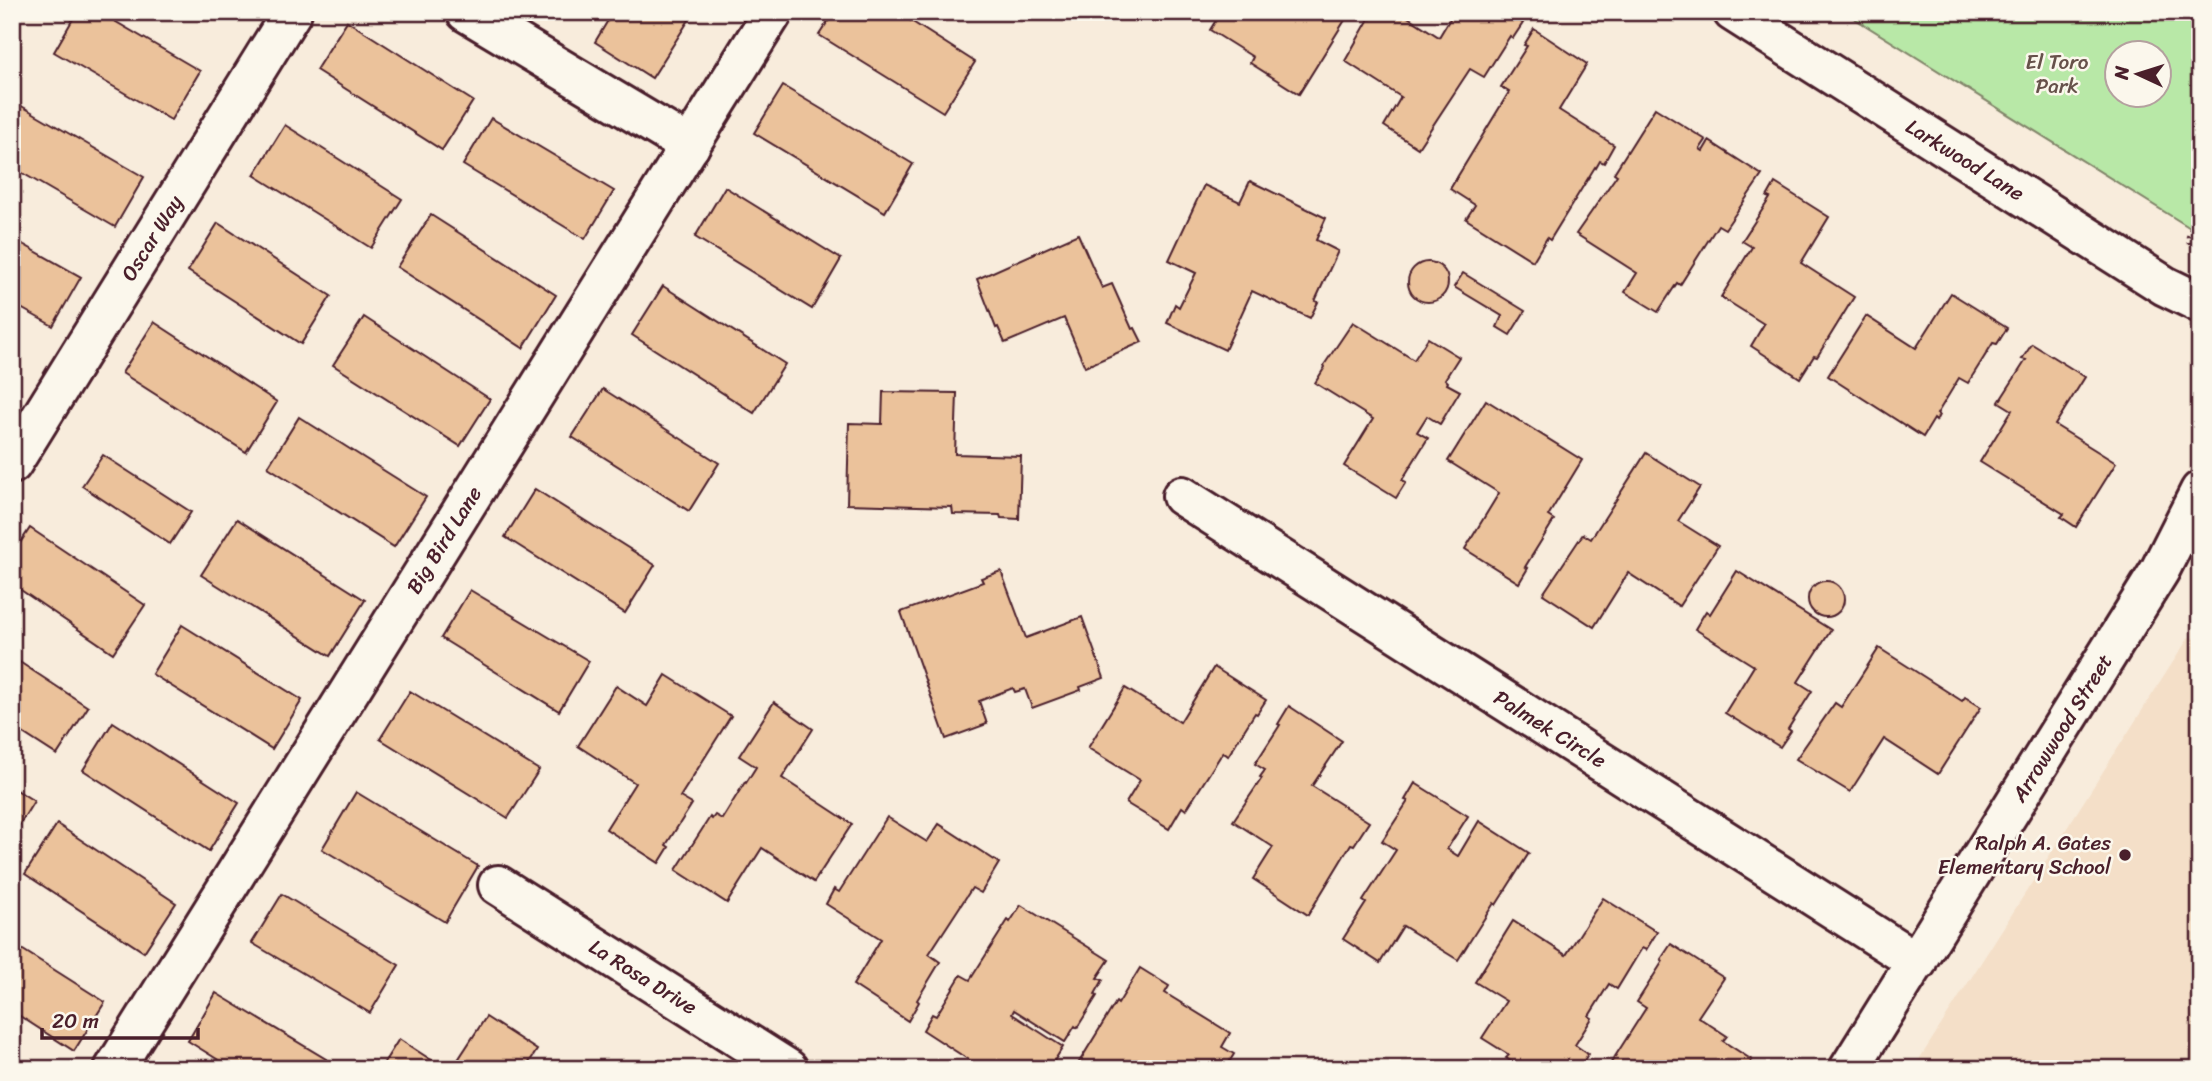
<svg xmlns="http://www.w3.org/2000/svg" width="2212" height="1081" font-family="Sriracha,sans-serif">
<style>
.built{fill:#f4dfc8}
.green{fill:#b8e8a7;stroke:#818469;stroke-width:2;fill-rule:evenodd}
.building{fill:#ebc29b;stroke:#4a1f2b;stroke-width:2}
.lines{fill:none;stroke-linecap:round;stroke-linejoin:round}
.minor-casing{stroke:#4a1f2b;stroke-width:44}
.path{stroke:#4a1f2b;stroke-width:4.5;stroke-dasharray:2 5;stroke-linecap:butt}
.minor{stroke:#fbf7ec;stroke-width:38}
.poi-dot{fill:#4a1f2b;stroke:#fbf7ec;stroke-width:2.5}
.labels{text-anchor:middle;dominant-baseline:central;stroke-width:5;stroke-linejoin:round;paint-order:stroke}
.park-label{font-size:21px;fill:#66514a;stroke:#fbf7ec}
.street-label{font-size:21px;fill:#4a1f2b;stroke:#fbf7ec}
.poi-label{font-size:21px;fill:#4a1f2b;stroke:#fbf7ec;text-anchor:end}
</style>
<rect width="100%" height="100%" fill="#f8ecdc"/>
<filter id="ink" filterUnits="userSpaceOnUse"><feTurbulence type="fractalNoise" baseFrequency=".0143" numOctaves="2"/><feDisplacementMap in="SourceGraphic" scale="14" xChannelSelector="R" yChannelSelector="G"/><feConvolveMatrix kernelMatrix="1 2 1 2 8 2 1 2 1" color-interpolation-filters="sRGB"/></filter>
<g filter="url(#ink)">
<path class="built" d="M2189,637L2200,641V1069H1913Z"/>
<path class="green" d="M1844,12H2200V234ZM2118,52H2160V94H2118Z"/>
<g class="building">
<path d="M77,12H99L200,71L171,120L54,52Z"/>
<path d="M613,12H694L652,78L595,42Z"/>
<path d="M834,12H897L975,62L943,112L819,35Z"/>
<path d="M1221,12H1350L1299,94L1250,63L1253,57L1210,30Z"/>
<path d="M1375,12H1400L1439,37L1454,12H1506L1523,23L1513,38L1510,36L1484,77L1470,69L1418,148L1384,126L1401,97L1345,61L1370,17L1371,19Z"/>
<path d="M347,21L473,101L442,150L316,70Z"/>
<path d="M1534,29L1587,64L1559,110L1614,145L1604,163L1600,161L1596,168L1595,167L1550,240L1547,238L1533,261L1466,219L1475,205L1450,189L1509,92L1501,87L1527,46L1524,45Z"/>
<path d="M783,86L913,164L885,212L754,133Z"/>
<path d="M18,104L144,177L115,227L12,167V114Z"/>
<path d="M1655,108L1706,140L1700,149L1703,151L1709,141L1762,175L1725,229L1718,225L1680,285L1677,283L1658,312L1625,292L1637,273L1576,234L1617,175L1614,173Z"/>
<path d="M491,118L614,191L585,239L463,165Z"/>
<path d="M285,125L402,199L371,248L254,175Z"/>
<path d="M1250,181L1326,218L1316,240L1338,251L1315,301L1318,302L1310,318L1252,291L1225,350L1167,323L1175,304L1179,307L1196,273L1169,260L1204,185L1240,202Z"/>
<path d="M1775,183L1829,217L1801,263L1854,297L1817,357L1814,356L1800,378L1751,346L1764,324L1721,297L1752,247L1742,241L1770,198L1767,197Z"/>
<path d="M725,187L841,259L812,309L695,237Z"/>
<path d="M431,215L556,295L523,348L397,267Z"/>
<path d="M218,223L331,296L301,344L188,271Z"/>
<path d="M1078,234L1102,288L1112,284L1132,329L1135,328L1142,342L1085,367L1064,318L1005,343L998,327L996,328L977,279Z"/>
<path d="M12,238L81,277L53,326L12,303Z"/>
<circle cx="1428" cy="282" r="20"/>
<path d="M1463,273L1525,311L1510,335L1497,327L1502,316L1454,287Z"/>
<path d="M663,286L785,364L754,413L632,335Z"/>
<path d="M1951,293L2007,328L1997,344L1993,343L1968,383L1959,378L1937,414L1939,415L1936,421L1934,419L1923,437L1828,376L1866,316L1916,348Z"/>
<path d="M364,317L490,399L460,446L333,365Z"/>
<path d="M154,322L277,402L246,452L122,373Z"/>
<path d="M1353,322L1414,360L1428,338L1459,357L1445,379L1448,382L1447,384L1460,391L1440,424L1427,416L1417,432L1428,438L1402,480L1406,482L1396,498L1344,466L1373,419L1315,383L1325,367L1324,365Z"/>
<path d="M2032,344L2085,377L2055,425L2116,463L2076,527L2061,517L2064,514L1980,462L2012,410L1999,402L2026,360L2022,359Z"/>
<path d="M603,389L719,463L689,511L572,437Z"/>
<path d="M883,392L957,393L955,454L1021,456L1019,519L1001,518L1000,515L953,514L952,507L847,504L849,423L882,424Z"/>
<path d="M1486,400L1582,460L1548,516L1554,520L1525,567L1528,568L1519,583L1465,549L1499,493L1448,461Z"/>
<path d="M299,417L426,497L394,547L268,467Z"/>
<path d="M1646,453L1700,487L1678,521L1718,546L1679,606L1628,573L1594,627L1543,594L1583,534L1591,539Z"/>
<path d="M103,455L191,512L170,544L82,486Z"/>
<path d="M535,489L655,565L625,613L505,537Z"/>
<path d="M237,519L365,600L330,656L201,575Z"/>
<path d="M30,528L145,605L113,653L12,584V555Z"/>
<path d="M1001,571L1026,638L1082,617L1104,678L1080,687L1081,690L1032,708L1025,689L1015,692L1013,688L979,701L987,724L946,739L901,612L983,582L981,578Z"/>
<path d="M1737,571L1831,630L1798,682L1812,691L1788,729L1791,731L1780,747L1725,713L1754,666L1695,629L1706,611L1710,614Z"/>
<circle cx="1826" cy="599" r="18"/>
<path d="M470,590L589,661L559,711L441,638Z"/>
<path d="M182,625L302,700L272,749L152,674Z"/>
<path d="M1879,648L1962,701L1965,697L1981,707L1938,774L1884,739L1850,792L1796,759L1835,703L1841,707Z"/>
<path d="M12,657L88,707L57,755L12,726Z"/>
<path d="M1214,667L1266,700L1257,714L1255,713L1228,756L1223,752L1186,810L1182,807L1169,829L1126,803L1140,780L1088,748L1125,688L1180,722Z"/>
<path d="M666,675L731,716L680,797L692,804L666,845L669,847L659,863L606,829L635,783L578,746L616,686L647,706Z"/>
<path d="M410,691L539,770L508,818L380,739Z"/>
<path d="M774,702L813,729L782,778L852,824L814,882L762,848L727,903L676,870L710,817L712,819L715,815L722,819L745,782L746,783L756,767L739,756Z"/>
<path d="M1289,706L1342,741L1312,786L1369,822L1354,845L1351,844L1308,915L1253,879L1273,847L1233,821L1262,778L1260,777L1265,770L1255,764L1280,725L1278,724Z"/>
<path d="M113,722L239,803L209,851L83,770Z"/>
<path d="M1415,783L1468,816L1447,849L1458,856L1479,821L1529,853L1496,905L1494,903L1458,960L1403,926L1380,963L1343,939L1366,903L1363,901L1396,850L1382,841L1408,801L1405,800Z"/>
<path d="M12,787L34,801L12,837Z"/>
<path d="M356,792L478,866L445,922L322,849Z"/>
<path d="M887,817L927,842L939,824L999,863L981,893L972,888L929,954L940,962L917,1000L919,1002L908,1021L853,985L881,939L826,904L834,889L839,892Z"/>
<path d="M57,824L176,903L144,952L25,874Z"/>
<path d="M282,894L399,965L370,1013L252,943Z"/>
<path d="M1603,898L1657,932L1646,950L1642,948L1617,989L1609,984L1589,1016L1592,1018L1575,1045L1588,1054L1579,1069H1523L1506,1058L1509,1055L1482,1038L1506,1001L1475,982L1513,921L1566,955Z"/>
<path d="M1021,905L1109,960L1097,978L1103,980L1095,994L1097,996L1077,1028L1075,1026L1065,1042L1014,1010L1012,1014L1063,1047L1049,1069H983L923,1030L932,1014L936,1016L961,975L970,980L1008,920L1010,922Z"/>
<path d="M12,943L105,1002L74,1051L12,1011Z"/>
<path d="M1671,944L1724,978L1698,1017L1727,1036L1723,1041L1752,1060L1746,1069H1607L1646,1008L1637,1002L1663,961L1661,959Z"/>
<path d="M1140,968L1169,986L1165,993L1230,1033L1222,1047L1234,1054L1225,1069H1087L1078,1064L1116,1002L1118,1004Z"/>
<path d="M216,993L341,1068L233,1069L188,1041Z"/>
<path d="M486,1017L537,1050L525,1069H452Z"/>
<path d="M399,1039L436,1063L437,1062L448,1069H380Z"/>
</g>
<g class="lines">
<g class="minor-casing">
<g id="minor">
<path d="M466,12L690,146"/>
<path d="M1733,12L2165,286L2200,303"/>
<path d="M12,464L292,12"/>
<path d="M1182,496L1917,962"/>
<path d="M498,885L788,1069"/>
<path d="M114,1069L773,12"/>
<path d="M1849,1069L2160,570L2200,491"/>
</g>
</g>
<path class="path" d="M2189,244L2188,237L2200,205"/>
<use href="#minor" class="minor"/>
</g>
</g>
<circle class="poi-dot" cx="2125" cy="855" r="7"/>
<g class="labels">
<g class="park-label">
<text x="2057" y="62">El Toro<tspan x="2057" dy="24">Park</tspan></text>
</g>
<g class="street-label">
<text transform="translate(1965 160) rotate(32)">Larkwood Lane</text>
<text transform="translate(152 238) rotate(-58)">Oscar Way</text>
<text transform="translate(444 540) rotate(-58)">Big Bird Lane</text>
<text transform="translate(2062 728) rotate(-58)">Arrowwood Street</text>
<text transform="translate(1550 729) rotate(32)">Palmek Circle</text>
<text transform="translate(643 977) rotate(32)">La Rosa Drive</text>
</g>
<g class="poi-label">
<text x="2111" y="843">Ralph A. Gates<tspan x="2111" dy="24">Elementary School</tspan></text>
</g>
</g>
<rect width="2212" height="1081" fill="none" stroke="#fbf7ec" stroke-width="42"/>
<rect x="21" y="21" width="2170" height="1039" fill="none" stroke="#4a1f2b" stroke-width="2.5" filter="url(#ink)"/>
<g transform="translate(2138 74) rotate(274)"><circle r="33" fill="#fbf7ec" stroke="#b4a19f" stroke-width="2"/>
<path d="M0-5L12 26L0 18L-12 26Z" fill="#4a1f2b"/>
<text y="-10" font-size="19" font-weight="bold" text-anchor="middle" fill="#4a1f2b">N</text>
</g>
<path d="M42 1028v10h156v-10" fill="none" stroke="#4a1f2b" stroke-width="3.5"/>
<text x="52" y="1028" font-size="21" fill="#4a1f2b" stroke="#fbf7ec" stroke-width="5" paint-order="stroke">20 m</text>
</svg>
